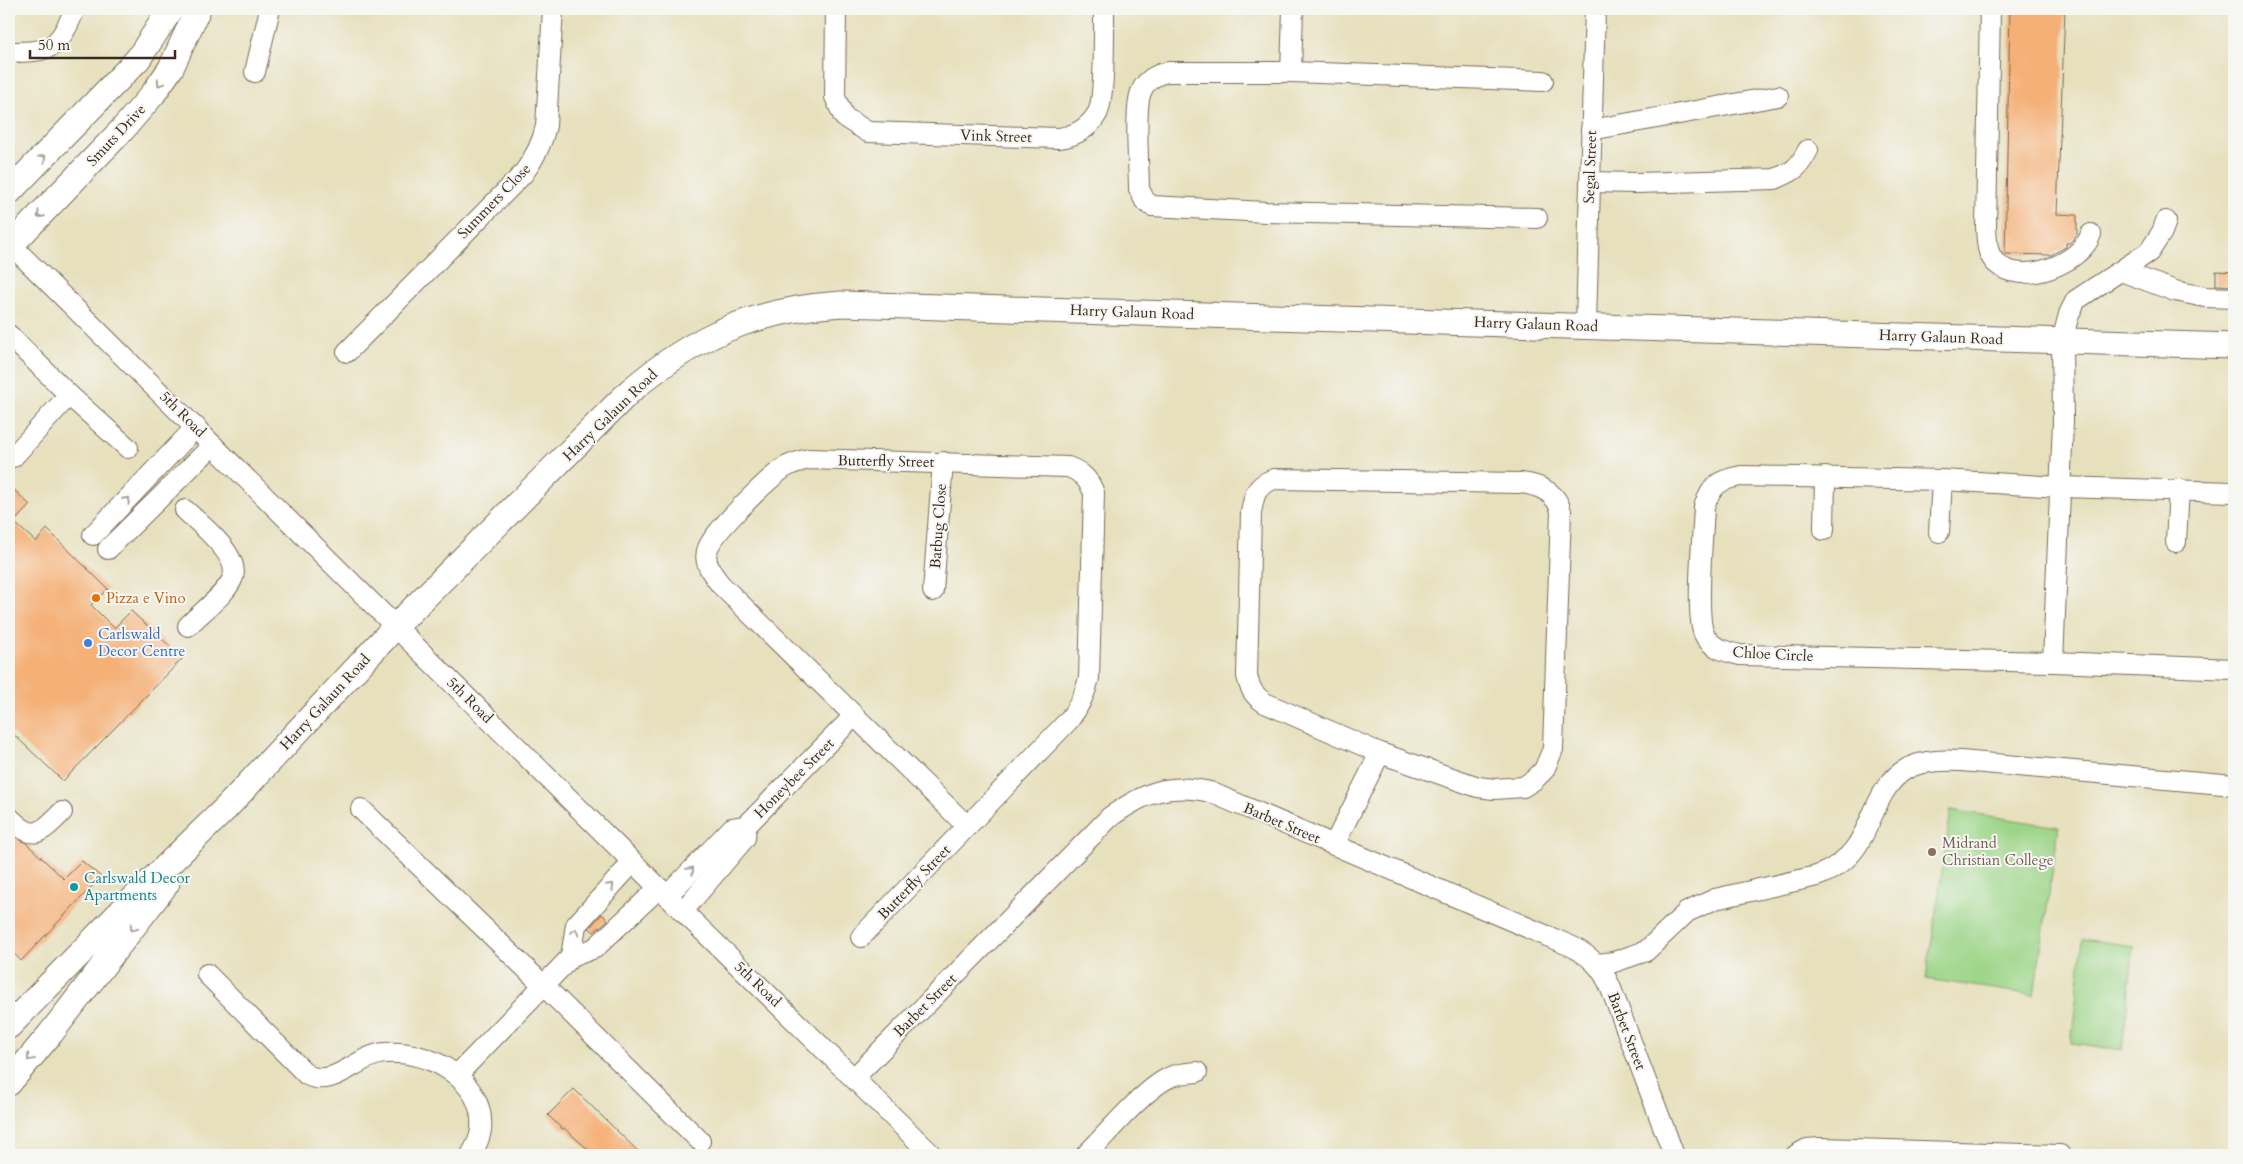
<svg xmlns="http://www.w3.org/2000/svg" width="2243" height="1164" font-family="Cardo,serif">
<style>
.green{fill:#9cd588;stroke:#6c8053}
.building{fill:#f5b077}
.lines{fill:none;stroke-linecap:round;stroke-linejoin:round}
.minor-casing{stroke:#776a56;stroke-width:22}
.major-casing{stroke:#776a56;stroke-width:27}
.minor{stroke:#fff;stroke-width:20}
.major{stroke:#fff;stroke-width:25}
.oneway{stroke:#a79f9a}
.food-dot{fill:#e8710a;stroke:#f6f6f2;stroke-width:2}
.shop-dot{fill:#3f7fe0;stroke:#f6f6f2;stroke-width:2}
.education-dot{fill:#8d6e63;stroke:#f6f6f2;stroke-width:2}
.culture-dot{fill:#0f9aa8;stroke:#f6f6f2;stroke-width:2}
.labels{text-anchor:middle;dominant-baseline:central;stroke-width:4;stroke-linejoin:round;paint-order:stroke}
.street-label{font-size:15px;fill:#3b2a1e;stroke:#f6f6f2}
.food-label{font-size:15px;fill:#c56008;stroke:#f6f6f2;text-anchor:start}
.shop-label{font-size:15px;fill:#366cbe;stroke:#f6f6f2;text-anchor:start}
.education-label{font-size:15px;fill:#785e54;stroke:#f6f6f2;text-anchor:start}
.culture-label{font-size:15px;fill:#0d838f;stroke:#f6f6f2;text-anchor:start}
</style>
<rect width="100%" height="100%" fill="#f6f6f2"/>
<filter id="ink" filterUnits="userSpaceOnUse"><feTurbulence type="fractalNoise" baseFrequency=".02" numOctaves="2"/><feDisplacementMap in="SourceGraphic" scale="10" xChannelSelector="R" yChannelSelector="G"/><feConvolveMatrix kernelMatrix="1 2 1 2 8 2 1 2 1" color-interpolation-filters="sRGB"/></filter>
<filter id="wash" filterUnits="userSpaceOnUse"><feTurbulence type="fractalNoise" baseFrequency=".0096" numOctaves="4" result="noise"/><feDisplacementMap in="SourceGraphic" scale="20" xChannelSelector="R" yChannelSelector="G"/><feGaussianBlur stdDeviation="1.12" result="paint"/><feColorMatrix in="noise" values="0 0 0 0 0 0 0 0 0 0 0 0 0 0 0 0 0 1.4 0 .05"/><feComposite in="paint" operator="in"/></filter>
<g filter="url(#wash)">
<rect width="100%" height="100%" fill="#e7e0bd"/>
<g class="green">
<path d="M1951,810L2059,827L2034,995L1926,979Z"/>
<path d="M2083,939L2134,946L2122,1050L2071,1043Z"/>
</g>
<g id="blocks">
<g class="building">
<path d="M2010,9H2065L2057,214L2077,215V234L2070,243H2066V247L2051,255L2005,254Z"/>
<path d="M2216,271L2234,272V286L2216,285Z"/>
<path d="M9,485L30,505L14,522L36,542L47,529L108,589L91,605L114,628L131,611L183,658L63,781L9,730Z"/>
<path d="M9,833L26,843L64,879L82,861L101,877L21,961L9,948Z"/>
<path d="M602,914L608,920L594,932L589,928Z"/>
<path d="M574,1089L642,1155H594L564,1128L562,1129L548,1115Z"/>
</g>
</g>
</g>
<g filter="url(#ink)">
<use href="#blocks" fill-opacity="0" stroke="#776a56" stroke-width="1"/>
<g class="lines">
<g class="minor-casing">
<g id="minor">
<path d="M836,9L835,97L844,117L868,132L1059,138C1075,136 1088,129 1097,114C1105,102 1104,28 1104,9"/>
<path d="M1990,9L1986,227C1987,239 1986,254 1996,263C2021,287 2081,264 2091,234"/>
<path d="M9,52C52,52 58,49 75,9"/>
<path d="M255,72L270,9"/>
<path d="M1291,72L1293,9"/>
<path d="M1591,130L1778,96"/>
<path d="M1590,182L1636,183L1775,179C1794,171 1798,169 1808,150"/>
<path d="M1537,218L1266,212L1152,206L1145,201L1139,189C1139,168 1134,109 1141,92C1145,81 1156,74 1168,72H1291L1543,81"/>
<path d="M9,243L659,888L932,1155"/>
<path d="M2121,271L2175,291L2205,297L2234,298"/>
<path d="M1586,325L1595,9"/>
<path d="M9,335L69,395L128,448"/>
<path d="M347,352L523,174C534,159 542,145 546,126L553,9"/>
<path d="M13,457L69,395"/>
<path d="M1274,479L1521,483C1539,485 1556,492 1561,511L1553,749L1544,770L1534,780L1523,787L1494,789L1478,787L1380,753L1265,703C1254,696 1250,689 1247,676L1251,513C1254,495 1255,486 1274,479Z"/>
<path d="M2234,492L2060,487L1942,480L1741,476C1718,480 1712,485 1704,507C1703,534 1695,614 1704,634C1710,648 1727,652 1740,655L2053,662L2234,669"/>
<path d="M185,510C199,523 240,555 233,577C227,594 200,613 188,626"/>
<path d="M1824,530L1825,477"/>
<path d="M1939,532L1942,480"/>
<path d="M93,535L196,427"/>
<path d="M2176,542L2179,489"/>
<path d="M108,549L213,445"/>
<path d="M933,591L943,462"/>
<path d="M2053,662L2063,421L2062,341L2069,314L2076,300L2149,252L2162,232L2166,221"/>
<path d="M361,809L543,985L700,1141"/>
<path d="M9,817C34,842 40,834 62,812"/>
<path d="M1334,845L1380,753"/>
<path d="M667,896L732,828L746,826"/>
<path d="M683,911L745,838L746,826L854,716"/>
<path d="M861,937L1069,720C1079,707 1085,695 1089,678L1094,493C1089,480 1082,472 1068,467L809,459C800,461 792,463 784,468C768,479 715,530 708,548C702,562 713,575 721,585L967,826"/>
<path d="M571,957L576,925L633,862"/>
<path d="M1598,964L1614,962L1646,951L1687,912L1715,899L1817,876C1832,870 1847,860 1856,847C1874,821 1878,784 1908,768C1924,760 1943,760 1961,761L2234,785"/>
<path d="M207,974L307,1075C335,1089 357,1055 385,1053C428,1049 486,1080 481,1130C480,1139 475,1148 471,1155"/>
<path d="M457,1075L571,957L595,948L659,888"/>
<path d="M854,1078L1110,817C1144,793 1168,782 1210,792L1573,947C1591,957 1601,966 1610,986L1674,1155"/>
<path d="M1086,1155C1107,1134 1144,1089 1170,1077C1178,1073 1187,1073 1197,1072"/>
<path d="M1796,1155L1807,1149L1820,1148L2060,1155"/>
</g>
</g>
<g class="major-casing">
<g id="major">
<path d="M9,192L138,59L171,9"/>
<path d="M9,247L123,129L153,94L171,68L198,9"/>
<path d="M9,1026L147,885L227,807L395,627L629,392C695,335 754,310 841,304L2234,346"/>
<path d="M9,1083L51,1033L167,883"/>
</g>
</g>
<use href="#minor" class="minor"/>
<use href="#major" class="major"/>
</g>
<defs><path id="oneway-chevron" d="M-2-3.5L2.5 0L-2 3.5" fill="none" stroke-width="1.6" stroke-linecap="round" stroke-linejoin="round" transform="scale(1.25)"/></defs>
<g class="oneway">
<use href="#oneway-chevron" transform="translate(160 83) rotate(124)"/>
<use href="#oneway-chevron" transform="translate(43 158) rotate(-45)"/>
<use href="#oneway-chevron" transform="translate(40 215) rotate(134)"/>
<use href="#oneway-chevron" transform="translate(127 500) rotate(-46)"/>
<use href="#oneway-chevron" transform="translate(691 870) rotate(-46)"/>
<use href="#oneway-chevron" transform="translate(611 886) rotate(-47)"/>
<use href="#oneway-chevron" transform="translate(133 928) rotate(128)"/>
<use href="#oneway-chevron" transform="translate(575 932) rotate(-74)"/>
<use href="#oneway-chevron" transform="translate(30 1058) rotate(130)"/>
</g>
</g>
<circle class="food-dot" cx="96" cy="598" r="5"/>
<circle class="shop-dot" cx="88" cy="643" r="5"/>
<circle class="education-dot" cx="1932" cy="852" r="5"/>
<circle class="culture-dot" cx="74" cy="887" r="5"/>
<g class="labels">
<g class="street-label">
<text transform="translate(116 135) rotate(-47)">Smuts Drive</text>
<text transform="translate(996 136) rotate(2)">Vink Street</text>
<text transform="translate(1590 167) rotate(-88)">Segal Street</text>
<text transform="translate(494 201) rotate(-46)">Summers Close</text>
<text transform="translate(1132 312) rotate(2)">Harry Galaun Road</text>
<text transform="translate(1536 324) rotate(2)">Harry Galaun Road</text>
<text transform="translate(1941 337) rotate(2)">Harry Galaun Road</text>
<text transform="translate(183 414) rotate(45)">5th Road</text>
<text transform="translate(610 415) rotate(-44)">Harry Galaun Road</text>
<text transform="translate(886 461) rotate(1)">Butterfly Street</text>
<text transform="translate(938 526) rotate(-86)">Batbug Close</text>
<text transform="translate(1773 654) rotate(3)">Chloe Circle</text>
<text transform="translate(470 700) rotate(45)">5th Road</text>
<text transform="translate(325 702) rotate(-47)">Harry Galaun Road</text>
<text transform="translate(794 778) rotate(-45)">Honeybee Street</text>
<text transform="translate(1282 823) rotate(23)">Barbet Street</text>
<text transform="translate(914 882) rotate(-46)">Butterfly Street</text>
<text transform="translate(758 984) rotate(44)">5th Road</text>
<text transform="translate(925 1005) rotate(-45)">Barbet Street</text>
<text transform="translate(1627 1031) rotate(69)">Barbet Street</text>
</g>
<g class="food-label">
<text x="106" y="598">Pizza e Vino</text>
</g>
<g class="shop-label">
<text x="98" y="634">Carlswald<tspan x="98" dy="17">Decor Centre</tspan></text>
</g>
<g class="education-label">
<text x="1942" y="843">Midrand<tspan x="1942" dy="17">Christian College</tspan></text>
</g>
<g class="culture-label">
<text x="84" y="878">Carlswald Decor<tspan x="84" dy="17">Apartments</tspan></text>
</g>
</g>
<rect width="2243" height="1164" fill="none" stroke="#f6f6f2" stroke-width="30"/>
<path d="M30 50v8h145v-8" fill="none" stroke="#3b2a1e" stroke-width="2.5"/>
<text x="38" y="50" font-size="15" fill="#3b2a1e" stroke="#f6f6f2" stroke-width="4" paint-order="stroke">50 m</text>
</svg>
